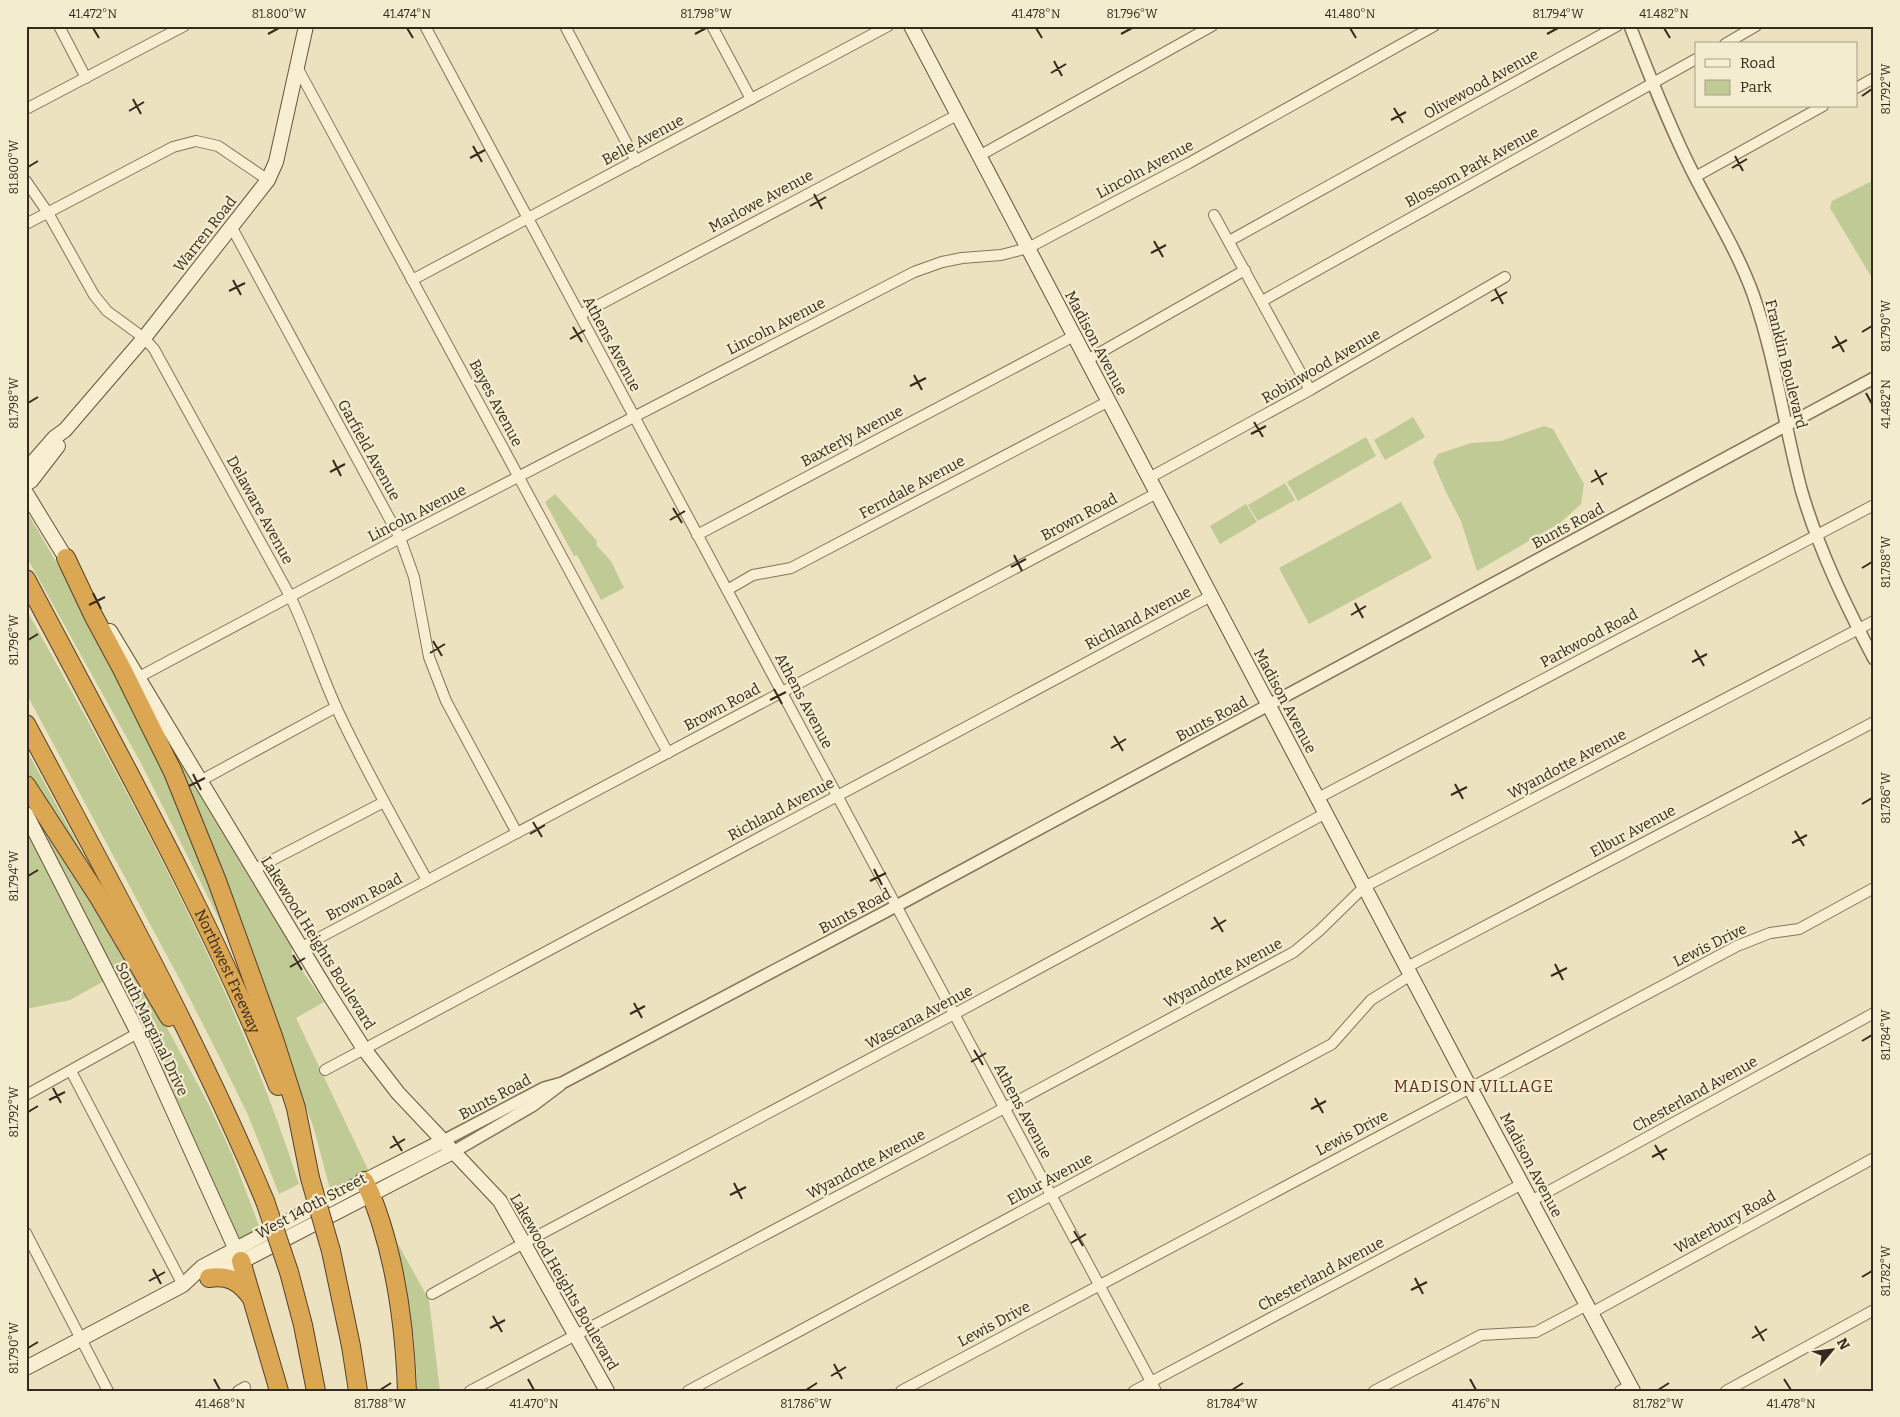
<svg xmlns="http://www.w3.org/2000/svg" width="1900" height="1417" font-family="Bitter,serif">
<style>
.green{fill:#c0ca95}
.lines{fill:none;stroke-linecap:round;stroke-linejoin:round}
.minor-casing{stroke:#857359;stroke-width:12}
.tertiary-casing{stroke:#857359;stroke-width:14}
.secondary-casing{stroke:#67543c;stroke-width:16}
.motorway-casing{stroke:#53412d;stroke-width:20}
.minor{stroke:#f8efd3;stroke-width:10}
.tertiary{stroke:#f8efd3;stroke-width:11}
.secondary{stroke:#f8efd3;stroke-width:14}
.motorway{stroke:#dba752;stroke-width:18}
.motorway-bridge-casing{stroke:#53412d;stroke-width:20;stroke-linecap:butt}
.motorway-bridge{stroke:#dba752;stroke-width:18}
.ticks{fill:none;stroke:#352a1d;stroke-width:2}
.labels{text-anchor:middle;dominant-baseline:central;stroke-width:4.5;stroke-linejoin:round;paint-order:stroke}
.street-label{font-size:15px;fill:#352a1d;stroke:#f4eccf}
.neighbourhood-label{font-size:16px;letter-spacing:1px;fill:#602f1d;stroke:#f4eccf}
.neatline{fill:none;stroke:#352a1d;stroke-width:2}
.ticks-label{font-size:12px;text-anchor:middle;fill:#352a1d}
</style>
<rect width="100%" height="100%" fill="#ece2c0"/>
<g class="green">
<path d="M1874,180V277L1872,278L1830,208L1832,201Z"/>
<path d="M1413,417L1425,437L1385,460L1374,440Z"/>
<path d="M1544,426L1553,429L1584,484L1581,504L1560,523L1477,571L1461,521L1446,492L1433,462L1438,454L1471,443L1501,441Z"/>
<path d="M1366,437L1376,456L1298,501L1287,482Z"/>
<path d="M1285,483L1295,500L1258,521L1248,505Z"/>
<path d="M555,494L597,541L596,545L611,561L624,588L601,600L577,555L574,556L545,502Z"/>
<path d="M1401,502L1432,558L1309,624L1279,568Z"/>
<path d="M1246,504L1257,522L1220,544L1210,526Z"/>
<path d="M26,510L80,603L186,814L229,939L142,765L26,556Z"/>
<path d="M26,609C129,794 234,982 299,1184L279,1194L248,1115L225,1068L188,995L26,693Z"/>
<path d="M155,717L292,945V956L324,1002L296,1018L370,1174L331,1193L314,1129L277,1027Z"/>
<path d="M26,749L104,892L100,895L26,776Z"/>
<path d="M26,794L165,1024L209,1105L231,1152L260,1228L237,1240L103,950L26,805Z"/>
<path d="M26,826L106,980L70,1000L26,1009Z"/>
<path d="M398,1244L429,1300L440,1391H417C417,1341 407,1293 398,1244Z"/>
</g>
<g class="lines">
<g class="minor-casing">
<g id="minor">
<path d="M59,26L86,78"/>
<path d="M425,26L1156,1391"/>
<path d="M565,26L636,161"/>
<path d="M712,26L751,99"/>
<path d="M1725,44L1756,26"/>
<path d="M297,67L668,753"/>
<path d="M1856,88L1874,78"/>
<path d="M26,109L184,26"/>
<path d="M979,156L1212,26"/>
<path d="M1695,177L1823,106"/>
<path d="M26,181L48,213L94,295L107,311L144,338L154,349L290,596C308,633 320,672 337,709C364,767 396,824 427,880"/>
<path d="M1214,215L1310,390"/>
<path d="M26,224L173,147L196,141L218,146L268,180"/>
<path d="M231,226L400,538L414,577L429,657L446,701L517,833"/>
<path d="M1229,241L1617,26"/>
<path d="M412,280L888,26"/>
<path d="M1262,301L1696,59"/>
<path d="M580,315L957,115"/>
<path d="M1087,360L1245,270"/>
<path d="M1149,478L1310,390L1505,277"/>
<path d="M697,535L1074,336"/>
<path d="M727,590L753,575L791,568L1109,401"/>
<path d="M139,677L400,538L914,272L942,262L962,258L1001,255L1028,248L1189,163L1434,26"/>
<path d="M200,781L336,707"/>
<path d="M1318,798L1874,505"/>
<path d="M253,870L384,802"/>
<path d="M300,948L1157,493"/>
<path d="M1407,967L1874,722"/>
<path d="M325,1070L1211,596"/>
<path d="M71,1071L183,1285"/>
<path d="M26,1095L138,1033"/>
<path d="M1531,1201L1874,1013"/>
<path d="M26,1233L108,1391"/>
<path d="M432,1294L524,1243L958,1012L1326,813"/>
<path d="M1591,1313L1874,1158"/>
<path d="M238,1391L245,1387"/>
<path d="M470,1391L995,1113L1294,952L1319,931L1364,887L1874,621"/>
<path d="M688,1391L1332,1044L1371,1000L1411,975"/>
<path d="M901,1391L1737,946L1770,933L1799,929L1874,888"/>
<path d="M1134,1391L1522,1184"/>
<path d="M1374,1391L1481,1335L1536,1332L1587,1305"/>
<path d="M1620,1391L1630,1385"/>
<path d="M1726,1391L1874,1310"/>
</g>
</g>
<g class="tertiary-casing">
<g id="tertiary">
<path d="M1630,26C1649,74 1668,123 1691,169C1712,211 1737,250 1753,294C1775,357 1784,424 1801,489C1818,548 1845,604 1874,659"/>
<path d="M443,1141L544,1088L562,1083L900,904L1874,378"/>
<path d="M453,1152L532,1106L560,1085"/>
</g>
</g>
<g class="secondary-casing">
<g id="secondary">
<path d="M911,26L1466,1080L1633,1391"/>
<path d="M26,470L54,438L65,430L144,338L268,180L276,162L306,26"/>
<path d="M26,484L31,481L58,446"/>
<path d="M26,493L70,565"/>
<path d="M110,631L329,994L364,1049L398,1093L500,1201L607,1391"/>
<path d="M26,814L138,1033L241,1261"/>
<path d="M210,1278L453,1152"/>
<path d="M26,1368L183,1285L202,1267L364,1181L443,1141"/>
</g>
</g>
<g class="motorway-casing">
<g id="motorway">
<path d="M66,558L93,615L122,669L173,772L217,881L274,1039L296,1108L310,1178"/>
<path id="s1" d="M26,579C114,746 207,911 278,1086"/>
<path d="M26,724C110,881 196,1037 265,1201"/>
<path d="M26,785L98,896L169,1017"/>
<path d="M364,1181C372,1194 376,1208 381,1223C398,1277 405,1334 407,1391"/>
<path d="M331,1251L351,1346L358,1391"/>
<path d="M241,1261L279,1391"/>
<path d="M289,1272L303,1325L316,1391"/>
<path d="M209,1278C228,1275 239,1281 251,1297"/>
</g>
</g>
<use href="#minor" class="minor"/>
<use href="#tertiary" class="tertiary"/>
<use href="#secondary" class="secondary"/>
<use href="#motorway" class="motorway"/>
<g class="motorway-bridge-casing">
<g id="motorway-bridge">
<path d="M310,1178L331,1251"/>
<path d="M265,1201L289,1272"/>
</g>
</g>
<use href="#motorway-bridge" class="motorway-bridge"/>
</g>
<path class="ticks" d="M93,28L99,38M407,28L413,38M1036,28L1042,38M1350,28L1356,38M1664,28L1670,38M268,34L279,28M695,34L706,28M1121,34L1132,28M1547,34L1558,28M1054,61L1062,76M1051,73L1066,64M1862,96L1872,89M133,99L141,114M1394,108L1403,123M129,111L144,102M1391,120L1406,112M473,146L482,162M1735,156L1743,171M470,158L485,150M28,167L38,161M1732,168L1747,159M814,194L822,209M810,206L826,197M1154,241L1163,257M1151,253L1166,245M233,280L241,295M1495,289L1503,304M229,291L245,283M1491,301L1507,292M573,327L582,342M1862,332L1872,326M1835,336L1844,352M570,339L585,330M1832,348L1847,340M914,375L922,390M910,386L926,378M1866,393L1872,404M28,403L38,397M1254,422L1263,437M1251,434L1266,426M333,460L341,476M1595,470L1603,485M330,472L345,464M1591,482L1607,473M673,508L682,523M670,520L685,511M1014,555L1022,571M1011,567L1026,559M1862,568L1872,562M93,593L101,609M1355,603L1363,618M89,605L105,597M1351,615L1366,606M28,640L38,634M433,641L442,656M1695,650L1704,666M430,653L445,644M1692,662L1707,654M774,689L782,704M770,700L786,692M1114,736L1123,751M1111,748L1126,739M193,774L201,790M1455,784L1463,799M189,786L205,778M1451,795L1467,787M1862,804L1872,798M533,822L542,837M1795,831L1804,846M530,834L545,825M1792,843L1807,835M874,869L882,885M28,876L38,870M870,881L886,873M1214,917L1223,932M1211,929L1226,920M293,955L302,970M1555,964L1563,980M290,967L305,958M1551,976L1567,968M634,1003L642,1018M630,1014L645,1006M1862,1041L1872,1035M974,1050L983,1065M971,1062L986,1053M53,1088L61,1103M1315,1098L1323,1113M49,1100L65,1092M1311,1109L1326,1101M28,1112L38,1106M393,1136L402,1151M1655,1145L1664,1160M390,1148L405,1139M1652,1157L1667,1149M734,1183L742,1199M730,1195L746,1187M1074,1231L1083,1246M1071,1243L1086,1234M153,1269L161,1284M1862,1277L1872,1271M1415,1278L1423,1294M149,1281L165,1272M1411,1290L1427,1282M493,1316L502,1332M1755,1326L1764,1341M490,1328L505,1320M1752,1338L1767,1329M28,1348L38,1342M834,1364L842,1379M831,1376L846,1367M214,1379L220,1390M528,1379L534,1390M1470,1379L1476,1390M1784,1379L1791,1390M380,1390L391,1383M806,1390L817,1383M1232,1390L1243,1383M1658,1390L1669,1383"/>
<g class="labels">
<g class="street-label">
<text transform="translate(1481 84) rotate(-29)">Olivewood Avenue</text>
<text transform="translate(643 140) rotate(-28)">Belle Avenue</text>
<text transform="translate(1472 167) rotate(-29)">Blossom Park Avenue</text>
<text transform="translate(1145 169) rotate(-28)">Lincoln Avenue</text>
<text transform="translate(761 201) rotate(-28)">Marlowe Avenue</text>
<text transform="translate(205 234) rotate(-52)">Warren Road</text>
<text transform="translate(776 326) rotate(-27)">Lincoln Avenue</text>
<text transform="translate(1096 343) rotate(62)">Madison Avenue</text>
<text transform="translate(612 344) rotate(62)">Athens Avenue</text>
<text transform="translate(1786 364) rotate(76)">Franklin Boulevard</text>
<text transform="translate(1321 366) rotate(-30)">Robinwood Avenue</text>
<text transform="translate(496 403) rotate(62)">Bayes Avenue</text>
<text transform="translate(852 436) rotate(-28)">Baxterly Avenue</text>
<text transform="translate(369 450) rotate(61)">Garfield Avenue</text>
<text transform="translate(912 487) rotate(-28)">Ferndale Avenue</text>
<text transform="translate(260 510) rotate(61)">Delaware Avenue</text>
<text transform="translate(417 513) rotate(-27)">Lincoln Avenue</text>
<text transform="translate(1079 517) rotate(-28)">Brown Road</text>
<text transform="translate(1568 526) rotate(-28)">Bunts Road</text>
<text transform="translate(1138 618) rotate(-28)">Richland Avenue</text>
<text transform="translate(1589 638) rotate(-28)">Parkwood Road</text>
<text transform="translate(804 701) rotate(62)">Athens Avenue</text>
<text transform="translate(1285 701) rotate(62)">Madison Avenue</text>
<text transform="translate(722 707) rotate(-28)">Brown Road</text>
<text transform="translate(1212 719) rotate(-28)">Bunts Road</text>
<text transform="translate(1567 764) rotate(-28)">Wyandotte Avenue</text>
<text transform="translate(781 809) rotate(-28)">Richland Avenue</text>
<text transform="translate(1633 831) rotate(-28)">Elbur Avenue</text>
<text transform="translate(364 897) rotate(-28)">Brown Road</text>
<text transform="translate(855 911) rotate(-28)">Bunts Road</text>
<text transform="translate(318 943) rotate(58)">Lakewood Heights Boulevard</text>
<text transform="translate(1710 945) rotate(-26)">Lewis Drive</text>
<text stroke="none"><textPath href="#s1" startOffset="441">Northwest Freeway</textPath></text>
<text transform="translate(1223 973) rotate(-28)">Wyandotte Avenue</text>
<text transform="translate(919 1017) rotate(-28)">Wascana Avenue</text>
<text transform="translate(152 1029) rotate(64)">South Marginal Drive</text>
<text transform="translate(1695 1094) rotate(-29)">Chesterland Avenue</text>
<text transform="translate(495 1097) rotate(-28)">Bunts Road</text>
<text transform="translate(1023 1111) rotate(62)">Athens Avenue</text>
<text transform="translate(1352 1133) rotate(-28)">Lewis Drive</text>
<text transform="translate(866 1164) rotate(-28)">Wyandotte Avenue</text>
<text transform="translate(1531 1165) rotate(62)">Madison Avenue</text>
<text transform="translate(1050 1179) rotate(-28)">Elbur Avenue</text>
<text transform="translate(311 1206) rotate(-28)">West 140th Street</text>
<text transform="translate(1725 1222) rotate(-29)">Waterbury Road</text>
<text transform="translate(1321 1274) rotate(-28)">Chesterland Avenue</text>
<text transform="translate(564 1282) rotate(60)">Lakewood Heights Boulevard</text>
<text transform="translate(994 1324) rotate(-28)">Lewis Drive</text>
</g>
<g class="neighbourhood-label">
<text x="1474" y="1086">MADISON VILLAGE</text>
</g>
</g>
<rect width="1900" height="1417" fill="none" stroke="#f4eccf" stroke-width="55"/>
<rect x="1695" y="42" width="162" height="65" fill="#f4eccf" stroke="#a89e88"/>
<rect x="1705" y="59" width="25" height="8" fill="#f8efd3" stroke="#a89e88"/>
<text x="1740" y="68" font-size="15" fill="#352a1d">Road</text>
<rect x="1705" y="80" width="25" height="15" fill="#c0ca95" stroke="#a89e88"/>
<text x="1740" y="92" font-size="15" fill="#352a1d">Park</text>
<g transform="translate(1832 1350) rotate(61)" stroke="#f4eccf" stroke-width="4" paint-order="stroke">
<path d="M0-4L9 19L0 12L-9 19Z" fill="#352a1d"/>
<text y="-8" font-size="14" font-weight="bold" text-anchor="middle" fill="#352a1d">N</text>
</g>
<rect x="28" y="28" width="1844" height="1362" class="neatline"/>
<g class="ticks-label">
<text x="93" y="18">41.472°N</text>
<text x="279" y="18">81.800°W</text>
<text x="407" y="18">41.474°N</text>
<text x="706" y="18">81.798°W</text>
<text x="1036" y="18">41.478°N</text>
<text x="1132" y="18">81.796°W</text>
<text x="1350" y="18">41.480°N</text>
<text x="1558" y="18">81.794°W</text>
<text x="1664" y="18">41.482°N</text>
<text transform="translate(1886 89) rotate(-90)" y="4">81.792°W</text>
<text transform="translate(14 167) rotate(-90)" y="4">81.800°W</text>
<text transform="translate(1886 326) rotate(-90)" y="4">81.790°W</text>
<text transform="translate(14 403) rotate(-90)" y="4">81.798°W</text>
<text transform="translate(1886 404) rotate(-90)" y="4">41.482°N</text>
<text transform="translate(1886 562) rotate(-90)" y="4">81.788°W</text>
<text transform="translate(14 640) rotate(-90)" y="4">81.796°W</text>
<text transform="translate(1886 798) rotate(-90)" y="4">81.786°W</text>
<text transform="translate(14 876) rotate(-90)" y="4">81.794°W</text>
<text transform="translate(1886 1035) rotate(-90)" y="4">81.784°W</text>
<text transform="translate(14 1112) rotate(-90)" y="4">81.792°W</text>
<text transform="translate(1886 1271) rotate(-90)" y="4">81.782°W</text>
<text transform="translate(14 1348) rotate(-90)" y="4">81.790°W</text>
<text x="220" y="1408">41.468°N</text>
<text x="380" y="1408">81.788°W</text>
<text x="534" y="1408">41.470°N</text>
<text x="806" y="1408">81.786°W</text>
<text x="1232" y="1408">81.784°W</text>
<text x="1476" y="1408">41.476°N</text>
<text x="1658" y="1408">81.782°W</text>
<text x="1791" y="1408">41.478°N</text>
</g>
</svg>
